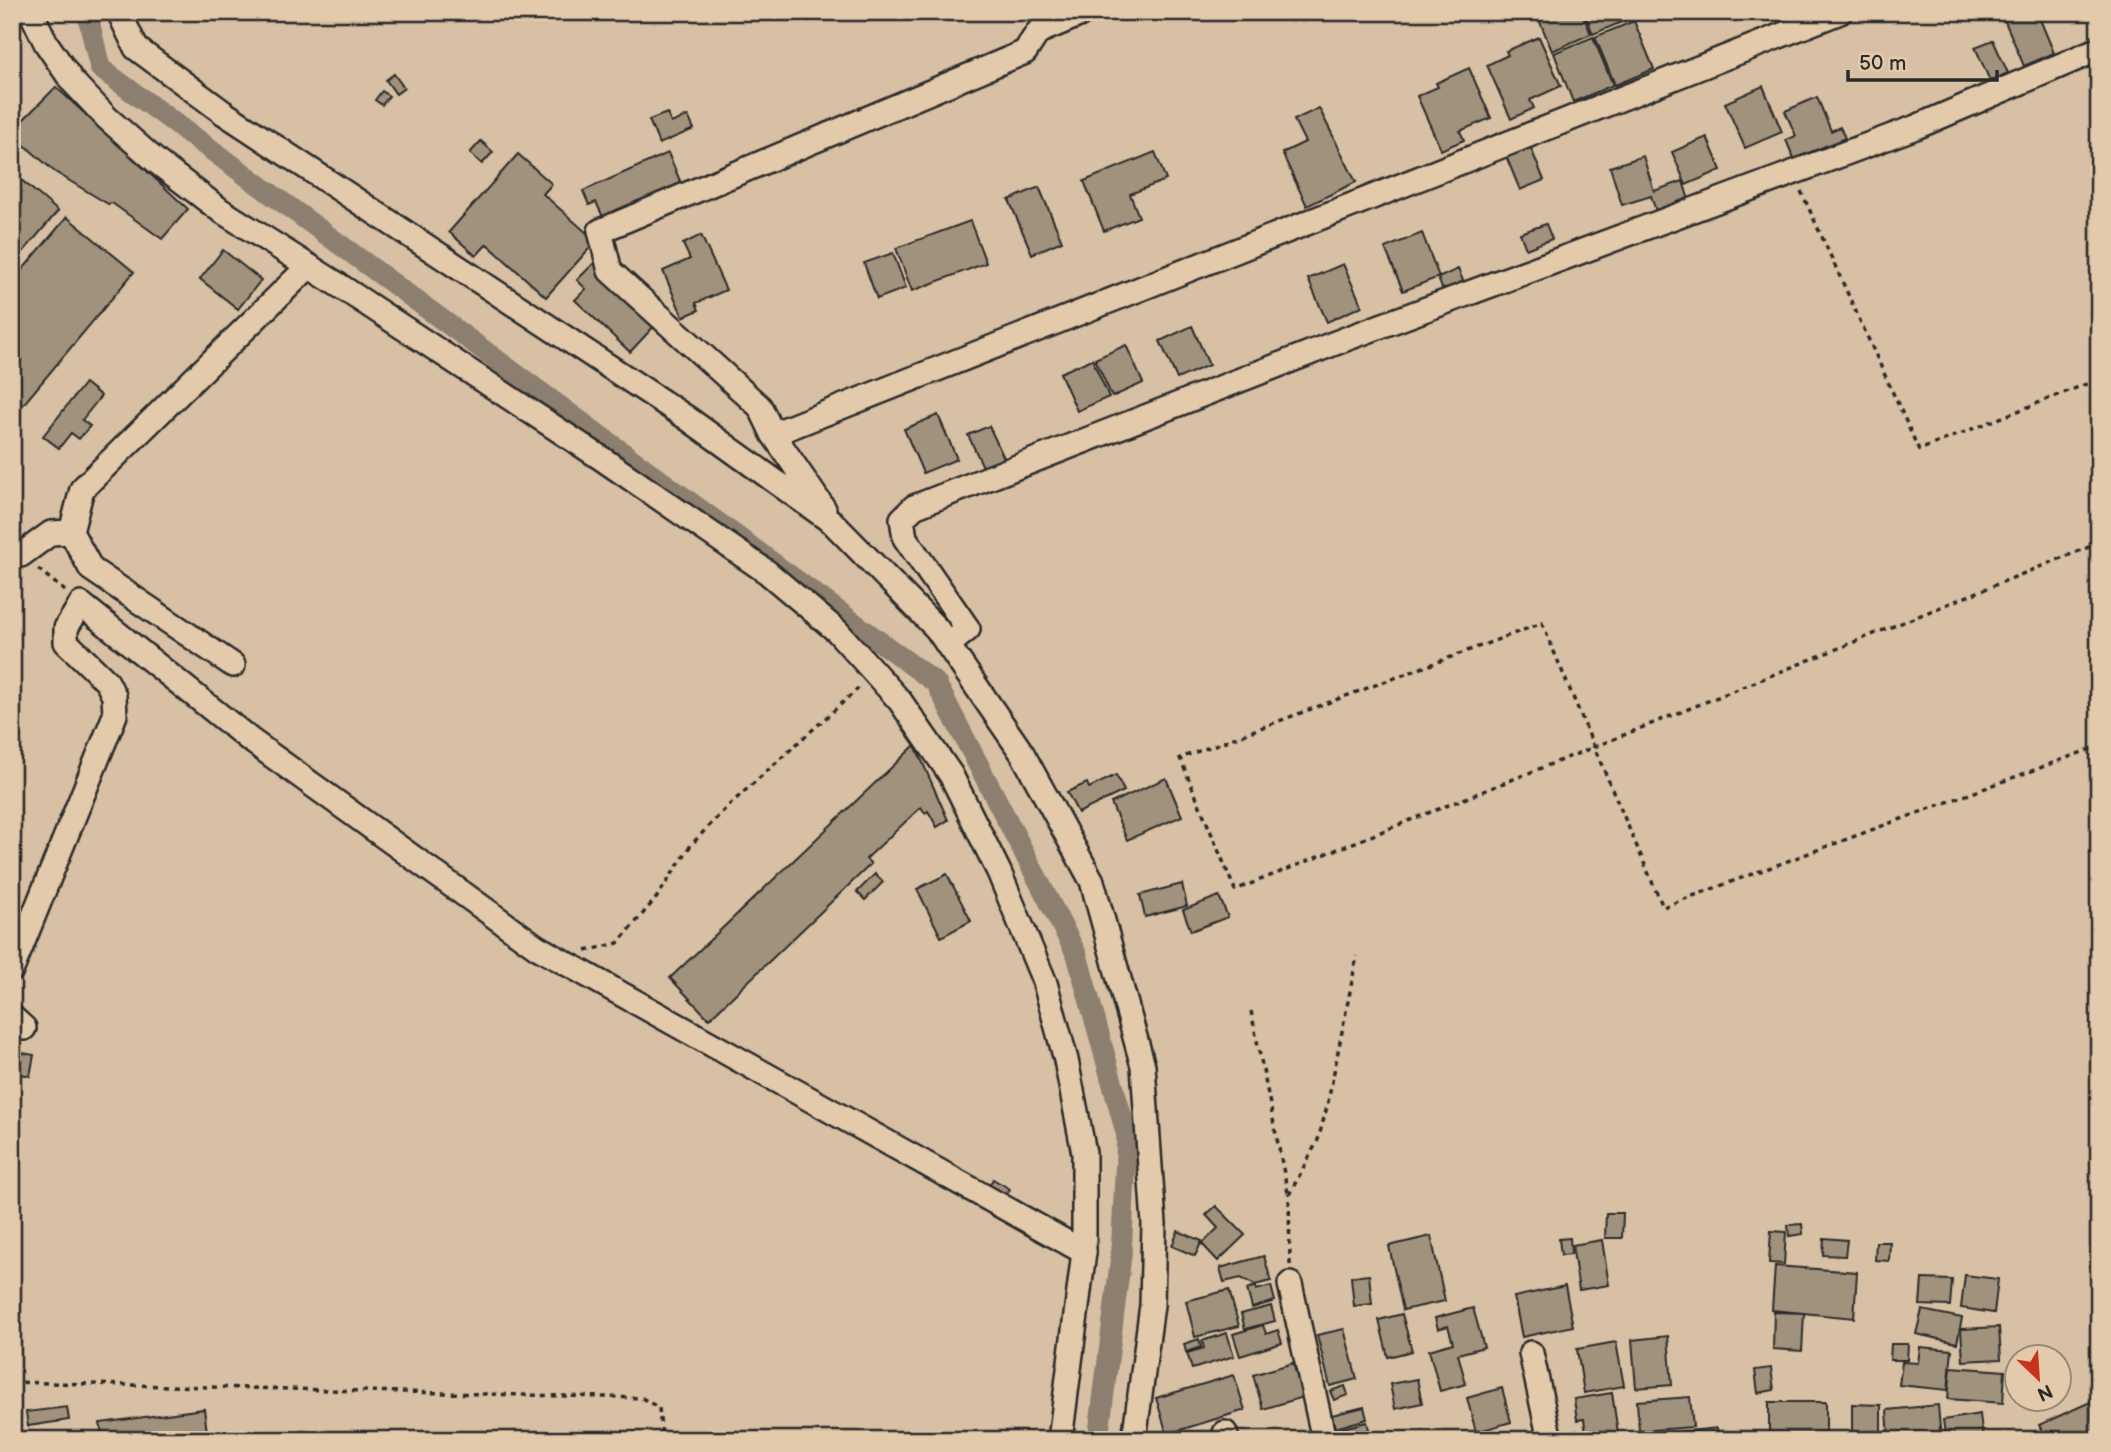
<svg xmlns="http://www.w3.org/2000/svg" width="2111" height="1452" font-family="'Balsamiq Sans',sans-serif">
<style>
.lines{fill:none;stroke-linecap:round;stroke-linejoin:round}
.canal{stroke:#8c7f6f;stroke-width:21}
.building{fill:#a1927e;stroke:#2b2b2b;stroke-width:2}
.minor-casing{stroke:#2b2b2b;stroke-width:28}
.path{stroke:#2b2b2b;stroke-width:3.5;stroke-dasharray:5 5;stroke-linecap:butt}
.minor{stroke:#e2caab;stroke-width:23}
</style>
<rect width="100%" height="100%" fill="#d7c0a3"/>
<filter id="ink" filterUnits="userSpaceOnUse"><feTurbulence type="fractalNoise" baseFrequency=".0143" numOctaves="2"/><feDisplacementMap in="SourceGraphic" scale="14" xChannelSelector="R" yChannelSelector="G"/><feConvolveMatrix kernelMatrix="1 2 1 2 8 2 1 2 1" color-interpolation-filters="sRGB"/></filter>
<g filter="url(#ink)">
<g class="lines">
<path class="canal" d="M87,12L100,68L936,683L1077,955L1127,1136L1121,1256L1098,1440"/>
</g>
<g class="building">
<path d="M1536,12H1582L1591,34L1552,51Z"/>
<path d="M1584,12H1630L1632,18L1593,34Z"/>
<path d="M2001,12H2037L2054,53L2024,66Z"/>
<path d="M1634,21L1654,69L1615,85L1595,37Z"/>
<path d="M1539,37L1561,86L1530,100L1534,108L1511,119L1487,65L1508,55L1506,51Z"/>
<path d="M1593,37L1613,85L1573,102L1554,53Z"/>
<path d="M1993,40L2008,73L1990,81L1975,47Z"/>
<path d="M1469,68L1491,118L1460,131L1464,140L1441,150L1417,96L1438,87L1436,83Z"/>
<path d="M394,74L404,88L396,94L386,80Z"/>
<path d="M1763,86L1782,132L1745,148L1725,103Z"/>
<path d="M56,87L188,209L162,239L112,203L108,204L55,172L12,134V131Z"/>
<path d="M382,91L389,96L382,105L375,100Z"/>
<path d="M1817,97L1831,131L1840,127L1845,138L1794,159L1786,140L1796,136L1785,111Z"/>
<path d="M1319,108L1356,182L1307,206L1282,153L1305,142L1294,120Z"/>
<path d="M667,113L671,123L688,116L694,129L659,144L649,120Z"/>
<path d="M1707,137L1721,170L1686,185L1672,152Z"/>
<path d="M481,141L493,152L482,164L470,153Z"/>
<path d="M1530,146L1544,180L1520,190L1506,156Z"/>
<path d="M1155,152L1166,180L1130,194L1139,217L1104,231L1084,181Z"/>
<path d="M668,153L681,183L603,217L596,202L589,205L583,191Z"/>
<path d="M518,154L552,184L543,194L596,241L546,297L487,244L476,256L449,232Z"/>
<path d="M1643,156L1654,191L1683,181L1689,200L1656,211L1651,196L1622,205L1610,167Z"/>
<path d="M12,172L58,211L12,265Z"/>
<path d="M1039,187L1062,241L1032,254L1009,200Z"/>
<path d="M67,217L134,272L12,418V282Z"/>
<path d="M970,221L986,263L912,291L896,248Z"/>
<path d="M1546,224L1552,239L1526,249L1520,233Z"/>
<path d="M1422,233L1439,277L1403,291L1385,248Z"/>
<path d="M701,235L726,290L696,303L699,310L683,317L663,271L690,259L683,244Z"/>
<path d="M223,250L261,280L238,309L200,279Z"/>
<path d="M893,253L906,288L877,299L864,263Z"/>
<path d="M595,262L658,322L630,352L575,300L586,289L577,280Z"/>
<path d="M1343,264L1362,306L1327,322L1308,279Z"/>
<path d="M1458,269L1464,283L1443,291L1438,278Z"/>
<path d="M1192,326L1209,365L1177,379L1160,341Z"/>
<path d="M1126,345L1143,383L1112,397L1095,359Z"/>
<path d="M1092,359L1109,397L1077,411L1060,373Z"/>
<path d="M85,383L101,396L82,420L90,426L79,439L71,433L59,448L43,436Z"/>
<path d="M938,415L957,459L923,473L904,429Z"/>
<path d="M989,426L1005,460L984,469L968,435Z"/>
<path d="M915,745L948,820L937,827L928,811L925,813L921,807L866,859L871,864L709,1019L670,978Z"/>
<path d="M1116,775L1124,791L1078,813L1067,792L1087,783L1089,788Z"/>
<path d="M1166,778L1182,816L1127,840L1111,803Z"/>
<path d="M875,874L883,882L865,900L857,892Z"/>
<path d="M947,874L971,921L941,937L917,889Z"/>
<path d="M1182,884L1187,906L1145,917L1140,895Z"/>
<path d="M1219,896L1228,917L1191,931L1183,910Z"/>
<path d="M12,1051L34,1055L30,1076L12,1072Z"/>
<path d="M993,1179L1010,1189L1002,1203L985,1193Z"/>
<path d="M1216,1206L1245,1235L1218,1261L1202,1244L1218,1228L1206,1215Z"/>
<path d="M1606,1213H1623L1622,1238H1605Z"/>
<path d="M1802,1224L1803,1234L1789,1236L1788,1225Z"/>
<path d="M1178,1231L1202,1241L1195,1256L1172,1246Z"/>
<path d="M1771,1231L1786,1232L1784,1264L1769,1263Z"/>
<path d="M1431,1236L1445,1301L1403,1310L1389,1246Z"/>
<path d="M1570,1238L1571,1254L1561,1255L1559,1239Z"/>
<path d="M1824,1238L1847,1240L1845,1256L1823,1255Z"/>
<path d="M1602,1240L1609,1285L1579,1290L1572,1245Z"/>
<path d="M1876,1242H1890L1889,1261L1875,1260Z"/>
<path d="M1264,1256L1271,1281L1255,1285L1241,1278L1224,1282L1220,1268Z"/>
<path d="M1775,1266L1857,1272L1854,1318L1772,1310Z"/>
<path d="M1369,1275L1372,1304L1354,1306L1351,1277Z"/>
<path d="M1965,1275L1998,1279L1994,1313L1961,1308Z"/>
<path d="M1922,1279L1952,1280L1950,1306L1920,1305Z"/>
<path d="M1256,1286V1290L1271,1286L1275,1301L1252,1308L1247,1289Z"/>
<path d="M1565,1286L1573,1326L1522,1337L1514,1297Z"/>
<path d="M1229,1290L1239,1326L1195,1337L1186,1301Z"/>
<path d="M1271,1306L1275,1321L1245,1329L1241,1314Z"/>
<path d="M1473,1308L1484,1347L1458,1354L1466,1384L1440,1391L1429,1350L1453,1343L1448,1326L1438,1329L1435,1318Z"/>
<path d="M1922,1310L1962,1318L1957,1343L1916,1334Z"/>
<path d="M1774,1312L1804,1313L1802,1351L1773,1349Z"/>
<path d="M1402,1314L1412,1351L1388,1357L1379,1320Z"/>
<path d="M1263,1325L1266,1334L1278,1330L1282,1343L1240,1356L1233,1334Z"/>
<path d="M1999,1327L2001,1359L1963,1361L1961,1329Z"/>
<path d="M1344,1329L1357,1379L1330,1386L1317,1335Z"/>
<path d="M1227,1333L1234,1356L1192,1369L1187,1353L1204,1348L1202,1341Z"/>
<path d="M1668,1336L1672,1385L1636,1388L1632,1340Z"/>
<path d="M1199,1339L1201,1347L1186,1352L1184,1344Z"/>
<path d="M1616,1342L1624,1386L1584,1393L1577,1349Z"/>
<path d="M1891,1344H1908L1907,1360H1890Z"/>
<path d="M1920,1347L1952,1350L1948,1390L1899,1385L1902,1362L1918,1363Z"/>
<path d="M1293,1363L1303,1397L1263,1409L1253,1375Z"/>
<path d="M1951,1367L2005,1371L2003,1403L1948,1399Z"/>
<path d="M1771,1368L1774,1390L1758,1393L1755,1370Z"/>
<path d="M1234,1375L1245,1410L1167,1434L1156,1398Z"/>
<path d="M1417,1379L1422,1403L1395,1409L1390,1384Z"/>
<path d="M1345,1386L1348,1395L1334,1400L1330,1391Z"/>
<path d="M1502,1388L1511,1422L1476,1432L1467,1398Z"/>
<path d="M1612,1393L1619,1439L1587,1440L1584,1419L1577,1420L1574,1399Z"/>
<path d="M1690,1397L1693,1427L1639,1431L1637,1401Z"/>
<path d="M2099,1398V1440H2046L2039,1425Z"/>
<rect x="1769" y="1402" width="57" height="32"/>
<path d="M1852,1404L1881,1405V1438H1852Z"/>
<path d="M1938,1405L1941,1440H1889L1887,1410Z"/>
<path d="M67,1407L69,1420L28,1426L26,1412Z"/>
<path d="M1364,1407L1367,1419L1335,1428L1332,1415Z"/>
<path d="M204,1409L208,1440H103L100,1423Z"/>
<path d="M1980,1414L1983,1440H1946L1943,1420Z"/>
<path d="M1367,1422L1372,1440H1338L1335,1430Z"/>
<path d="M1717,1428L1719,1440H1682L1681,1432Z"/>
<path d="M1674,1434L1675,1440H1632V1439Z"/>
<path d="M1772,1436V1440H1740L1739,1437Z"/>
</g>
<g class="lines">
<g class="minor-casing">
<g id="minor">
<path d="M31,12L46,43L72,81L107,118L157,162L220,210L340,286L601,458L767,572L837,631L900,701L951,775L999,872L1045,983L1066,1060L1084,1153V1252L1060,1440"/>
<path d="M119,12L136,48L224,113L687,418L832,522L937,629L1022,753L1092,881L1143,1066L1154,1224L1152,1305L1134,1440"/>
<path d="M773,434L1840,12"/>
<path d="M824,509L773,434L760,407L610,271L600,231L1025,52L1038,32L1086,12"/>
<path d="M21,555L51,533L71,532"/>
<path d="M948,645L968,629L905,538L902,519L914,507L1343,340L1916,127L2099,49"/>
<path d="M233,665L91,569L71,532L82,489L309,266"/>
<path d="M12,969L115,715L114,696L107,682L66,642V628L81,604L249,739L537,947L1084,1252"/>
<path d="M12,1017L24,1028"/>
<path d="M1290,1284L1324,1440"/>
<path d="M1531,1353L1550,1440"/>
<path d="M1225,1433L1227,1440"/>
</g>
</g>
<g class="path">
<path d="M1801,191L1919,450L2099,379"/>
<path d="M2099,543L1594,747L1663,907L2099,746"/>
<path d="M38,569L65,591"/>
<path d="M1542,623L1594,747L1235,890L1180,758Z"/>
<path d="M586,951L618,943L657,897L691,845L726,808L861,686"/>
<path d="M1251,1011L1288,1193"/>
<path d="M1290,1265L1289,1195L1318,1140L1327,1107L1357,956"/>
<path d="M12,1382L642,1398L659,1408L662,1440"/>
</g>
<use href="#minor" class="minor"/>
</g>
</g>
<rect width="2111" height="1452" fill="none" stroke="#e2caab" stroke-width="42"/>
<rect x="21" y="21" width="2069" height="1410" fill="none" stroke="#2b2b2b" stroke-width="2.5" filter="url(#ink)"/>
<g transform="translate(2038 1378) rotate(155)"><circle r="33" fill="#e2caab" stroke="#998a78" stroke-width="2"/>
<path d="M0-5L12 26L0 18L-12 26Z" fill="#c8321e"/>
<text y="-10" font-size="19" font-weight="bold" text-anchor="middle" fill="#2b2b2b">N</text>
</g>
<path d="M1848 70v10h149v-10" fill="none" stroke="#2b2b2b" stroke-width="3.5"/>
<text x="1859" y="70" font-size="21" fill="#2b2b2b" stroke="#e2caab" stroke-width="5" paint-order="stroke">50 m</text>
</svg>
